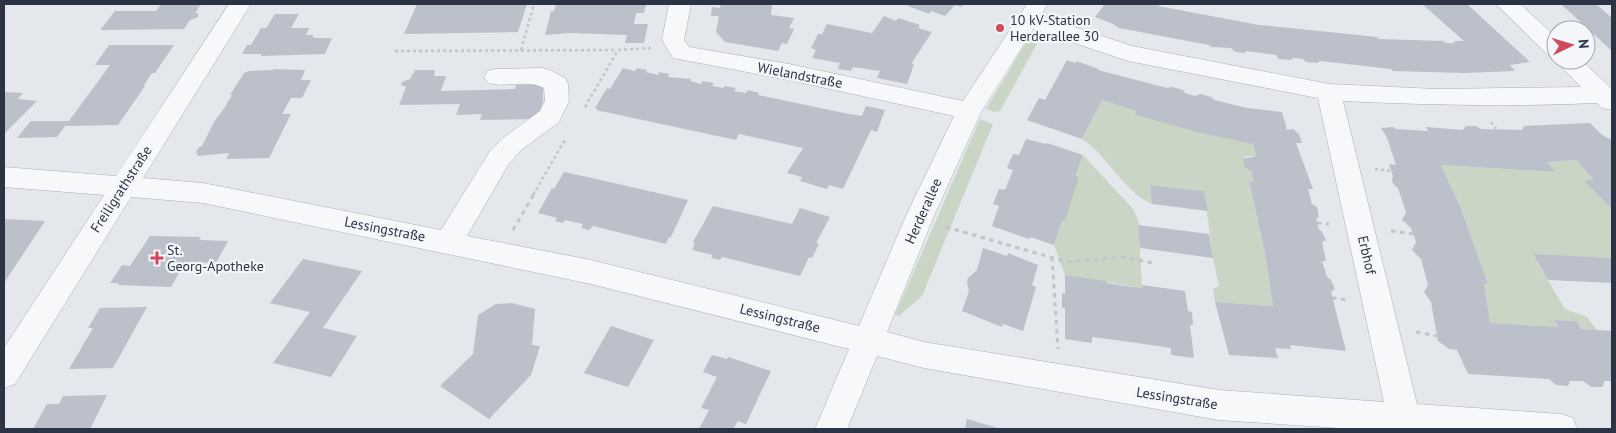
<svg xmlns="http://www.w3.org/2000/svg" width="1616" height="433" font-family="'PT Sans',sans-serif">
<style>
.green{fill:#c9d6c5}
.building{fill:#bbc0ca}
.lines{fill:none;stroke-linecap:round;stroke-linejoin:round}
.minor-casing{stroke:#a9aeb7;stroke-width:1}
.path-far1{stroke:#c2c5cb;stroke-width:2.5;stroke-dasharray:3 3;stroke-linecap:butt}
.path{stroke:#c2c5cb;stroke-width:3;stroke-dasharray:4.5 4.5;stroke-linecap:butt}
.minor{fill:#f7f8fa;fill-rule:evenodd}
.poi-dot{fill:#d1495b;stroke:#f4f6f9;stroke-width:2}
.labels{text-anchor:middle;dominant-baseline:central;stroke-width:4.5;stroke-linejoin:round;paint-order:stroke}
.poi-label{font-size:14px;fill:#2b3445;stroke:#f4f6f9;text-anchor:start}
.street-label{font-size:14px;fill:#2b3445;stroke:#f4f6f9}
</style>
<rect width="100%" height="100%" fill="#e4e7ec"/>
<g class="green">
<path d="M1030,35L1034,37L1037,44L1000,111L994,112L986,109Z"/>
<path d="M1102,100L1136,111L1135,115L1253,144L1256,156H1247L1243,159L1245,168L1251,171L1254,182L1249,181L1265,253L1273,306L1215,302L1213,289L1219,286L1213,258L1204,191L1150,185L1152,204C1123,191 1108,156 1082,139Z"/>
<path d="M980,119L993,124L922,296L899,316L895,315Z"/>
<path d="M1083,155L1133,209L1138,220L1142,288L1065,275L1054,245L1062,221H1065C1072,199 1076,177 1083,155Z"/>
<path d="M1576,160L1593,179L1584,181L1612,209V258L1533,255L1565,309L1587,317L1597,330L1581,329L1577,321L1555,320L1559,327L1490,323L1484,284H1488L1460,206L1441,165L1554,172L1547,162Z"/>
</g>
<g class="building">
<path d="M161,4H201L195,13H198V17L190,20L184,29L100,30L115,11H156Z"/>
<path d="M417,4H527L518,32L404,34Z"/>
<path d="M556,4L646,5L644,13H636L634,24H648L644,43H625L627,35L571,33L545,35L551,11H554Z"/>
<path d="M721,4H772L771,15L794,18L789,28L794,29L787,44L782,43L778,51L725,42L716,32L719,16H711L712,7L720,8Z"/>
<path d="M910,4H964L961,7L955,5L945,16L931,11L929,14L908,6Z"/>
<path d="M1105,4H1161L1158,6L1259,25L1377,37L1378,39L1444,41L1445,43H1455L1454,41H1464L1422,4H1467L1530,62L1510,65L1515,71L1464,73L1392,71L1391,69L1320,61L1317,63L1306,62L1303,59L1293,58L1291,60L1279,59L1276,55L1247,51L1244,53L1235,52L1231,48L1211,47L1209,45L1119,28L1113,24L1095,17Z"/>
<path d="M1561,4H1596L1612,18V51Z"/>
<path d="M275,14H299L291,28H309L306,35H312L314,38H332L325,54L261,56L262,54H242L247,45H251L261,28H266Z"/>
<path d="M884,16L896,21L898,18L920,25L918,28L932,32L911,64H914L907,84L877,78L880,71L853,67L851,71L838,69L840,63L812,58L816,50L811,48L818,34H822L827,24L872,33Z"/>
<path d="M109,45H174L155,73H152L144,85L145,86L118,125L65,126L57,137L17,138L31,121H69L110,65H95Z"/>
<path d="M1067,60L1075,63L1076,61L1099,69L1098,70L1167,88L1172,87L1183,90L1185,93L1195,96L1201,94L1211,97L1214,100L1247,108L1282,112L1287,130L1293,129L1299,134L1302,143H1296L1313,189H1308L1312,204L1317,207L1319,217L1316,219L1319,229L1322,232L1326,240L1322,242L1326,261H1322L1327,277L1331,280L1335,289L1331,292L1346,351L1290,345L1291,349L1275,348L1278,358L1229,355L1215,302L1273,306L1265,253L1249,181L1254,182L1251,171L1245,168L1243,159L1256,156L1253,144L1201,133L1135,115L1136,111L1102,100L1082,139L1027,120L1039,98L1045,100Z"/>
<path d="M623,68L635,71L637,68L647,70L646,72L658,75L659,72L669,74L668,77L691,79L690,81L701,84L703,81L714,83L712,86L724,88L725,86L736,88L734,91L746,93L748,90L759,93L758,95L849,114L862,116L866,106L885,110L877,132L871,130L843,189L829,185L827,189L800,181L802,177L787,173L803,148L739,134L736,140L596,110L597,108H595L607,88L610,89Z"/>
<path d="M274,69L305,70L301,80H311L302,98H291L282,114H291L269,158L226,159L229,153L198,156L196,152L199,147L202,146L214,122L225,107L232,95H230L244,73L249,71L273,70Z"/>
<path d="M415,70H435L434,76H446L441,91L515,89L516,85L543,84V102L537,119L480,120L482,114L456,115L460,104L399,105L406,87L401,85L402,82L410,79Z"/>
<path d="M4,92L23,93L18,99L37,101L4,134Z"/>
<path d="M1590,123L1602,135L1612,140V209L1584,181L1593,179L1576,160L1547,162L1555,172L1441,165L1460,206L1488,284H1484L1490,323L1559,327L1554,320L1577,321L1581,329L1612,331V381H1604L1603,387H1591L1583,381H1570L1568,386L1556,385L1549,379L1468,374L1457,350L1449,349L1438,341L1431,302L1424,292L1428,285L1421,259L1412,250L1416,242L1411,228L1402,220L1406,212L1398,188L1393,184L1392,179L1393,176L1389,164L1396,165L1387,138L1381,128L1393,127L1396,129L1428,131L1426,127L1463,130L1466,126H1476L1481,129L1522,130L1524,126Z"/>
<path d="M1026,139L1046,144L1047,143L1083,155L1076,176L1079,177L1065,221H1062L1054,245L1030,237L1029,239L992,226L999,206L993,204L999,189L1005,190L1013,170L1007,168L1013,154L1019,155Z"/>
<path d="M564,172L592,178L688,200L671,237H669L666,244L593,226L589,230L581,228L583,224L565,220L563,223L555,221L557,218L538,213L552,188L554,189Z"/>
<path d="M1150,185L1204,191L1208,211L1152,204Z"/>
<path d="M713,206L792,224L800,208L830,217L816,243L819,244L812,258L809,257L800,276L722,257L720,260L711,258L713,255L692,250L695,243L693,242Z"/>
<path d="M4,219L45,221L4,283Z"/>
<path d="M1138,225L1209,234L1213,258L1140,248Z"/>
<path d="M150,236L201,237L199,240L228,241L216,263L185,262L171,287L118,285L119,283H110L122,265L130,266Z"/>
<path d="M983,248L1007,256L1008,253L1038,265L1032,285L1036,287L1023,331L1003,324L1002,327L962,311L969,291L967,283L968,278L977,270Z"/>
<path d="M1533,254L1612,258V283L1548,280Z"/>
<path d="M303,259L362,271L323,328L357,336L331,377L273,363L310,312L270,303Z"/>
<path d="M1065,275L1106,281L1107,283L1126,286L1142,288V285L1185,291L1188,311L1192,312L1193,325H1190L1194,358L1171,355V348L1130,342L1092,337V343L1065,339V308H1062V293L1065,294Z"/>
<path d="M512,303L535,309L532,345L540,346L531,375L489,419L440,386L473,354L478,315L496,304Z"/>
<path d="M147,307L113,368L69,369L93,328H88L100,308Z"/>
<path d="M611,326L654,340L628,387L584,373Z"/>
<path d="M712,355L727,359L728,357L771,371L746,424L738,421L733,429H699L709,410L701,408L717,377L703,372Z"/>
<path d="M107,395L90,429H33L47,404H59L63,396Z"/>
<path d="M967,419L1001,429H965Z"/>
</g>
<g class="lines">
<g class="minor-casing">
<g id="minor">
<path d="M229,4H251L143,178L203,183L441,230L490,151L503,138L540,111L545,101L544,88C528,79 505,88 488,83L484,77L488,71L496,69L542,68L550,70L565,78L568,84L569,101L559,122L521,150L508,165L467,236L591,260L859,326L905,218L954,116L789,80L673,58L662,40L669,4H691L684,40L689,47L789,64L963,101L1027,4H1047L1041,16L1132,46L1329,84L1436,89L1581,87L1555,60H1581L1612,89V110L1602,108L1597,103C1512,107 1428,105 1343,101L1417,404L1561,414L1573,418L1577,429H1354L1219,420L924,368L877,356L847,429H815L849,349L591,284L203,203L131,197L15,384L4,388V348L104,195L4,187V167L116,176ZM1033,29L1128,61L1318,98L1384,402L1219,390L924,342L887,332L933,218L981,112Z"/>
<path d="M1496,4H1520L1556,37V58L1548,55Z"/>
</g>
</g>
<g class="path-far1">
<path d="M521,50L534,4"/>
<path d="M395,51L617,50"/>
<path d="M585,107L618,50L651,48"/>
<path d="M1491,122L1496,129"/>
<path d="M1375,169L1392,171"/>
<path d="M533,195L566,138"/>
</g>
<g class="path">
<path d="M1317,223L1329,224"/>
<path d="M946,227L1067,262L1122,257L1153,263"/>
<path d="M513,230L534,194"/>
<path d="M1391,231L1413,234"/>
<path d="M1052,257L1058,349"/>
<path d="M1332,298L1347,300"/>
<path d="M1416,332L1437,336"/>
</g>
<use href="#minor" class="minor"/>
</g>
<g class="poi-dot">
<circle cx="1000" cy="28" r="5"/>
<path d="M154.5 250.5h5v5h5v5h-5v5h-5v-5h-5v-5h5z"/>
</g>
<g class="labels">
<g class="poi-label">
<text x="1010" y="20">10 kV-Station<tspan x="1010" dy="16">Herderallee 30</tspan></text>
<text x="167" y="250">St.<tspan x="167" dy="16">Georg-Apotheke</tspan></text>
</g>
<g class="street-label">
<text transform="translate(800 75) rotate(11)">Wielandstraße</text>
<text transform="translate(121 189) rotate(-57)">Freiligrathstraße</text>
<text transform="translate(923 211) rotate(-66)">Herderallee</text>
<text transform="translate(385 229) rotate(11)">Lessingstraße</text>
<text transform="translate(1367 255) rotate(77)">Erbhof</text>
<text transform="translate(780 318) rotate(14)">Lessingstraße</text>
<text transform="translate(1177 398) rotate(9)">Lessingstraße</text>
</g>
</g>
<rect width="1616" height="433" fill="none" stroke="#2b3445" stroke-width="10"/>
<g transform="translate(1571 45) rotate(85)"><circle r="24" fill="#f4f6f9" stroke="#a4a8b1"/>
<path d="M0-4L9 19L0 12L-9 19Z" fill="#d1495b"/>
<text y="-8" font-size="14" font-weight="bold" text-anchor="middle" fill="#2b3445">N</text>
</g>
</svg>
